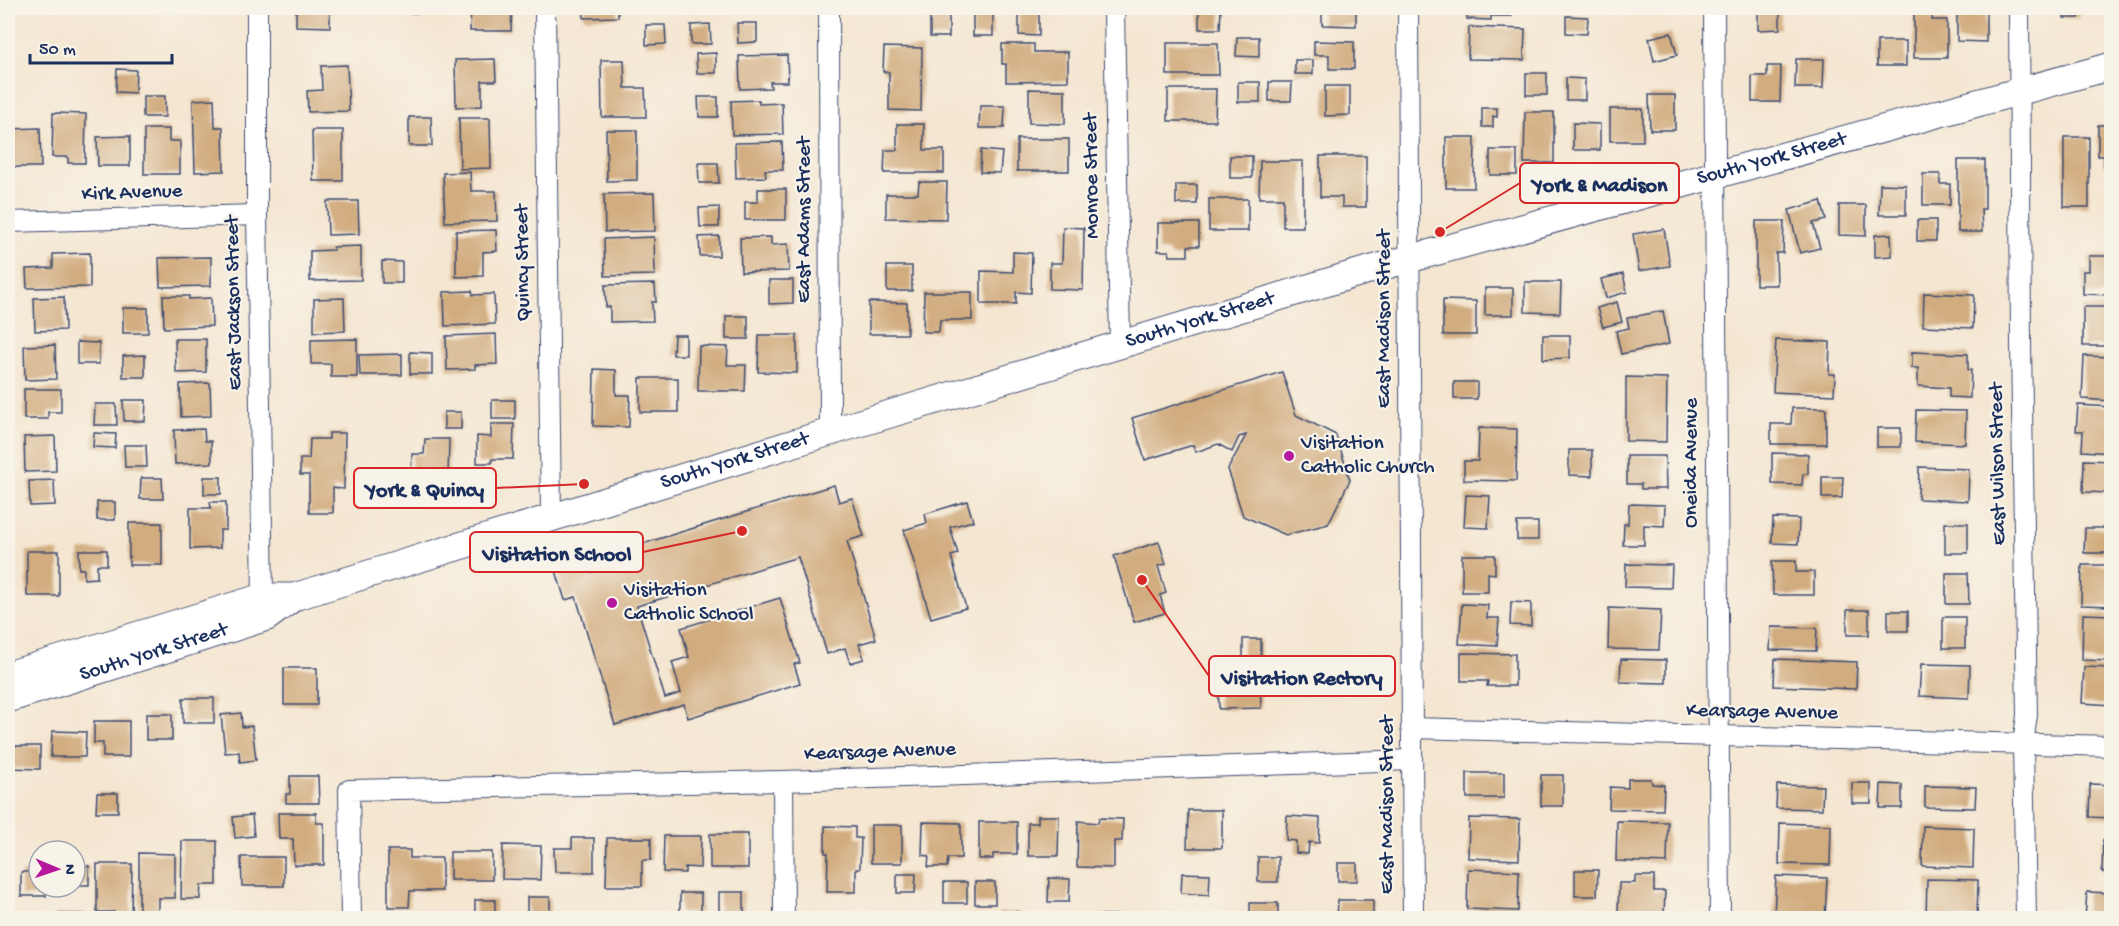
<svg xmlns="http://www.w3.org/2000/svg" width="2119" height="926" font-family="'Gochi Hand',sans-serif">
<style>
.building{fill:#d1ac7f}
.lines{fill:none;stroke-linecap:round;stroke-linejoin:round}
.minor-casing{stroke:#3c4a6f;stroke-width:22}
.secondary-casing{stroke:#3c4a6f;stroke-width:29}
.minor{stroke:#fff;stroke-width:20}
.secondary{stroke:#fff;stroke-width:27}
.poi-dot{fill:#b5179e;stroke:#f7f3e8;stroke-width:2}
.labels{text-anchor:middle;dominant-baseline:central;stroke-width:4.5;stroke-linejoin:round;paint-order:stroke}
.street-label{font-size:21px;fill:#1b2f5e;stroke:#f7f3e8}
.poi-label{font-size:21px;fill:#1b2f5e;stroke:#f7f3e8;text-anchor:start}
.leader{fill:none;stroke:#d62828;stroke-width:2}
.callout-dot{fill:#d62828;stroke:#f7f3e8;stroke-width:2}
.callout{fill:#f7f3e8;stroke:#d62828;stroke-width:2}
.callout-label{font-size:22px;text-anchor:middle;font-weight:bold;fill:#1b2f5e}
</style>
<rect width="100%" height="100%" fill="#f7f3e8"/>
<filter id="ink" filterUnits="userSpaceOnUse"><feTurbulence type="fractalNoise" baseFrequency=".0167" numOctaves="2"/><feDisplacementMap in="SourceGraphic" scale="12" xChannelSelector="R" yChannelSelector="G"/><feConvolveMatrix kernelMatrix="1 2 1 2 8 2 1 2 1" color-interpolation-filters="sRGB"/></filter>
<filter id="wash" filterUnits="userSpaceOnUse"><feTurbulence type="fractalNoise" baseFrequency=".008" numOctaves="4" result="noise"/><feDisplacementMap in="SourceGraphic" scale="24" xChannelSelector="R" yChannelSelector="G"/><feGaussianBlur stdDeviation="1.35" result="paint"/><feColorMatrix in="noise" values="0 0 0 0 0 0 0 0 0 0 0 0 0 0 0 0 0 1.4 0 .05"/><feComposite in="paint" operator="in"/></filter>
<g filter="url(#wash)">
<rect width="100%" height="100%" fill="#f4e6d1"/>
<g id="blocks">
<g class="building">
<path d="M296,8H330V27L296,26Z"/>
<rect x="400" y="8" width="57" height="5"/>
<path d="M471,8H512L511,31H470Z"/>
<path d="M583,8H618V17L584,18Z"/>
<path d="M1199,8H1221L1220,29H1199Z"/>
<path d="M1322,8H1356V26L1322,25Z"/>
<path d="M1468,8H1512V16H1491V20L1467,19Z"/>
<path d="M1758,8H1780V29L1758,30Z"/>
<path d="M1957,8H1986V42L1957,41Z"/>
<rect x="2064" y="8" width="15" height="10"/>
<path d="M1019,11L1039,12V36L1019,35Z"/>
<path d="M930,13L949,14V37H930Z"/>
<rect x="973" y="13" width="20" height="23"/>
<path d="M1914,13H1932V20H1947V58H1914Z"/>
<path d="M1566,16L1588,17L1587,34L1566,33Z"/>
<path d="M737,23H757V42L738,43Z"/>
<path d="M710,24L711,44H691V25Z"/>
<path d="M646,25H665L666,44L646,45Z"/>
<path d="M1469,27L1525,29L1524,60L1468,59Z"/>
<path d="M1671,33L1677,55L1654,61L1649,38Z"/>
<path d="M1237,37H1259V57L1236,56Z"/>
<path d="M1314,41L1354,42V69H1329V55H1314Z"/>
<rect x="1877" y="41" width="29" height="25"/>
<path d="M1167,43H1218L1219,75H1167Z"/>
<path d="M1002,44H1034V52H1068V81L1006,82V64H1002Z"/>
<path d="M884,47L922,48L921,111L889,110V72H883Z"/>
<path d="M716,53V73H697L696,54Z"/>
<path d="M787,55L788,82H770L771,88L740,89L739,56Z"/>
<path d="M495,59L496,81H482V106L456,107L455,60Z"/>
<path d="M1796,59H1824L1823,88H1795Z"/>
<path d="M601,60H624L625,88H645L646,117H602Z"/>
<rect x="1295" y="60" width="18" height="14"/>
<path d="M347,65L349,111L308,112L307,91L322,90L321,66Z"/>
<path d="M1767,66H1781L1780,102H1752V76H1767Z"/>
<path d="M117,69L136,70L135,93L116,92Z"/>
<rect x="1526" y="73" width="21" height="22"/>
<path d="M1566,78L1585,79V100H1566Z"/>
<rect x="1238" y="82" width="22" height="20"/>
<path d="M1269,82H1292L1291,101H1269Z"/>
<path d="M1325,86H1350V115L1325,116Z"/>
<path d="M1029,89L1065,90V124L1029,123Z"/>
<path d="M1168,89H1216L1215,121H1168Z"/>
<path d="M1649,95H1675V130H1650Z"/>
<rect x="143" y="96" width="22" height="21"/>
<path d="M698,97H718V117H699Z"/>
<path d="M214,99L215,127H223L224,171L195,172L193,100Z"/>
<path d="M759,100V104L782,103L783,134L732,135L731,101Z"/>
<path d="M980,106H1005L1004,128H979Z"/>
<path d="M1482,108H1497V117L1493,116V127H1482Z"/>
<rect x="1610" y="109" width="33" height="32"/>
<path d="M1525,112H1554V163H1524Z"/>
<path d="M53,113L86,114L85,163H68V157H52Z"/>
<path d="M409,117H431L432,146H409Z"/>
<path d="M459,118H490L491,168L460,169Z"/>
<path d="M1573,123L1600,124V150H1573Z"/>
<path d="M897,124H924V150H944V173H884L885,150H897Z"/>
<path d="M2098,125H2112V166H2104V156H2098Z"/>
<path d="M40,128L41,167H8V129Z"/>
<path d="M144,129H169V141H180V174H144Z"/>
<path d="M312,130H343V181H313Z"/>
<path d="M606,130H637V180L607,181Z"/>
<path d="M130,136V166H98L97,137Z"/>
<path d="M1446,137H1475L1474,188H1446Z"/>
<rect x="2064" y="137" width="25" height="70"/>
<rect x="1017" y="139" width="52" height="32"/>
<path d="M782,142L783,170H765L766,177L736,178L735,143Z"/>
<path d="M981,150L1002,152L1000,173L980,172Z"/>
<rect x="1490" y="150" width="27" height="25"/>
<rect x="1230" y="156" width="22" height="22"/>
<path d="M1320,156H1366V207H1342V197H1320Z"/>
<path d="M1958,160H1985V209H1981L1982,232H1958Z"/>
<path d="M1260,161H1303V227H1283V198H1259Z"/>
<path d="M698,163H718L719,183H699Z"/>
<path d="M470,172L471,191H496L497,221L445,222L443,173Z"/>
<path d="M1923,174H1940V184H1950V205H1923Z"/>
<path d="M919,182H947L946,219L886,218V194H918Z"/>
<path d="M1880,184L1906,185V215H1879Z"/>
<rect x="1176" y="185" width="21" height="19"/>
<path d="M758,189H786V220H745V202H758Z"/>
<path d="M654,193L655,231L605,232L604,194Z"/>
<rect x="1209" y="199" width="39" height="32"/>
<path d="M327,201H358L359,234L328,235Z"/>
<path d="M1821,201L1826,220L1813,223L1820,248L1800,253L1789,210Z"/>
<path d="M1839,205H1866V236L1839,235Z"/>
<path d="M719,207V227H700L699,208Z"/>
<rect x="1917" y="220" width="19" height="21"/>
<path d="M1756,221H1784L1783,253H1776L1777,285H1756Z"/>
<path d="M1158,223H1199V246H1188V256H1170L1169,251H1158Z"/>
<path d="M1063,227L1084,228L1083,290L1050,289V263H1062Z"/>
<path d="M1664,229L1670,266L1639,271L1633,234Z"/>
<path d="M496,230L497,251L483,252V276L456,277V231Z"/>
<path d="M1891,234L1892,256L1875,257V235Z"/>
<path d="M719,236V256H700L699,237Z"/>
<path d="M654,237L655,275L605,276L604,239Z"/>
<path d="M771,237V245L788,244L789,271L741,272L740,238Z"/>
<path d="M361,246V280L310,281V251L333,250V247Z"/>
<path d="M1013,252L1032,253L1031,293L1016,292V304H981V271L1013,272Z"/>
<path d="M90,253V287L27,288L26,269L53,268V254Z"/>
<path d="M2089,256H2112V295L2083,294V271H2089Z"/>
<path d="M211,257V286L160,287L159,258Z"/>
<path d="M382,261L402,262V283H382Z"/>
<rect x="887" y="266" width="25" height="25"/>
<path d="M1623,274L1627,292L1606,298L1601,279Z"/>
<path d="M769,280H793V303L769,304Z"/>
<path d="M1525,282H1561L1560,313L1525,312Z"/>
<path d="M655,284L656,302H652L653,321L610,322V307H606L605,285Z"/>
<rect x="1485" y="288" width="28" height="27"/>
<path d="M472,291L473,295L494,294L495,324L445,326L444,292Z"/>
<path d="M924,292H972V320H940L939,332H923Z"/>
<path d="M1924,293L1974,295L1973,328L1923,326Z"/>
<path d="M163,296H189V299L211,298L212,326L164,328Z"/>
<path d="M64,297L65,330L35,331L34,298Z"/>
<path d="M344,298L345,331L314,332V299Z"/>
<path d="M1443,300L1476,301V335H1443Z"/>
<path d="M869,302L907,303V334H869Z"/>
<path d="M1617,302L1622,322L1603,327L1597,308Z"/>
<rect x="2083" y="307" width="29" height="39"/>
<rect x="123" y="308" width="25" height="25"/>
<path d="M1663,311L1669,344L1621,354L1616,331L1629,328L1627,318Z"/>
<rect x="726" y="316" width="22" height="23"/>
<path d="M496,334L497,364L475,365V369L447,370L446,336Z"/>
<path d="M674,335H686V355H673Z"/>
<path d="M759,335H797V373L758,372Z"/>
<path d="M1543,335H1570V358L1543,359Z"/>
<path d="M175,339H206V372L176,373Z"/>
<path d="M357,339V377H331V364H311V340Z"/>
<path d="M1776,340L1830,342L1829,374H1835L1834,395L1773,392Z"/>
<path d="M77,342L99,343V364H77Z"/>
<path d="M55,345L56,379L25,380L24,346Z"/>
<path d="M699,346L728,347L727,365H746L745,391H698Z"/>
<path d="M410,352L432,353V374H410Z"/>
<path d="M1912,352L1968,354V370H1971L1970,398L1949,397V388L1918,386V368H1912Z"/>
<path d="M402,354V375H360L359,355Z"/>
<path d="M145,355V377H123V356Z"/>
<path d="M2084,356L2112,357V401L2082,399Z"/>
<path d="M594,369L616,370V395H630L629,427L593,426Z"/>
<path d="M1282,372L1296,415L1336,435L1350,480L1328,524L1286,535L1243,516L1228,469L1246,435L1239,437L1232,452L1218,444L1196,452L1193,445L1145,460L1132,418Z"/>
<path d="M1626,377L1667,378L1666,442L1626,441Z"/>
<rect x="640" y="378" width="38" height="34"/>
<rect x="1454" y="382" width="23" height="17"/>
<path d="M210,383L211,416L181,417L180,384Z"/>
<path d="M24,389H61V412H48V419H24Z"/>
<path d="M123,400H146L145,421H124Z"/>
<rect x="492" y="400" width="23" height="19"/>
<path d="M95,404H116L117,425H94Z"/>
<path d="M2078,405L2112,407V453L2082,451L2083,431H2076Z"/>
<path d="M1792,408H1826V444H1771V424H1791Z"/>
<path d="M1916,410L1966,411L1965,444L1915,442Z"/>
<rect x="444" y="412" width="17" height="17"/>
<path d="M491,424H514L513,459H492V463H477V436L491,437Z"/>
<path d="M1479,428L1517,429L1516,481L1464,480V461H1478Z"/>
<rect x="1877" y="428" width="24" height="19"/>
<path d="M204,429L205,441H211L212,463L175,464L174,430Z"/>
<path d="M94,433L116,434L115,448L93,447Z"/>
<path d="M329,433H345L344,489L333,488V513H309V475H300V459H309L310,439H329Z"/>
<path d="M55,436L56,471L25,472L24,437Z"/>
<path d="M425,439H449L448,478H430V482H411L412,454H424Z"/>
<path d="M124,445H146L147,467H125Z"/>
<path d="M1569,450H1592V476L1569,475Z"/>
<path d="M1772,453L1808,454V474H1803L1802,485L1772,484Z"/>
<path d="M1627,456H1665L1666,489H1641V484H1627Z"/>
<path d="M2084,460L2112,461V493L2083,492Z"/>
<path d="M1919,467L1969,469L1968,501L1918,499Z"/>
<rect x="204" y="477" width="17" height="17"/>
<path d="M1822,477H1843L1842,498H1822Z"/>
<path d="M141,478H162L163,499H140Z"/>
<path d="M54,480L55,505L30,506L29,481Z"/>
<path d="M834,485L839,502L852,498L864,536L847,541L876,639L859,644L864,659L850,663L845,648L827,654L798,557L637,606L665,698L681,693L672,662L689,657L681,628L780,598L800,663L794,664L800,683L688,718L684,704L615,725L576,597L565,600L556,571L589,561L592,572L607,568L603,556Z"/>
<path d="M1466,495L1490,496L1488,528L1464,527Z"/>
<path d="M967,501L973,521L950,527L958,554L951,556L966,608L931,618L904,530L927,523L925,514Z"/>
<rect x="97" y="502" width="18" height="18"/>
<path d="M210,502H226V530H220V548L190,549V508H211Z"/>
<path d="M1629,504L1665,505L1664,526L1644,525V545H1623L1624,524H1628Z"/>
<path d="M1773,518L1799,519L1798,544L1772,543Z"/>
<rect x="1517" y="522" width="21" height="18"/>
<rect x="129" y="523" width="33" height="42"/>
<rect x="1945" y="523" width="23" height="30"/>
<path d="M2085,528H2112V553H2084Z"/>
<path d="M1159,542L1166,564L1158,566L1166,593L1160,595L1165,613L1134,622L1114,556Z"/>
<path d="M79,550H107V565H97V578L84,579V569H79Z"/>
<rect x="27" y="551" width="32" height="45"/>
<path d="M1462,555H1495V574L1488,573V592H1462Z"/>
<path d="M1772,561H1796V572H1814V595H1773Z"/>
<path d="M1626,564L1672,565L1671,588L1625,587Z"/>
<path d="M2082,565H2112V606L2081,605Z"/>
<path d="M1946,573H1968L1969,604H1946Z"/>
<path d="M1511,602L1531,603V626L1510,625Z"/>
<path d="M1462,604L1488,605L1487,618H1499L1497,646L1459,644Z"/>
<path d="M1609,608L1661,610L1659,650L1608,649Z"/>
<rect x="1847" y="610" width="22" height="25"/>
<rect x="1888" y="611" width="20" height="20"/>
<path d="M2083,614L2112,615V661L2082,660Z"/>
<rect x="1943" y="617" width="22" height="31"/>
<path d="M1771,627L1817,628L1816,651L1770,650Z"/>
<rect x="1243" y="639" width="18" height="20"/>
<path d="M1461,653L1515,654V686H1487L1488,681H1461Z"/>
<path d="M1621,659L1666,660V683L1620,682Z"/>
<path d="M1775,659L1857,662L1856,689L1774,686Z"/>
<path d="M1921,664L1970,665L1969,698L1919,696Z"/>
<path d="M2084,667L2112,668V705L2082,703Z"/>
<rect x="284" y="668" width="33" height="37"/>
<path d="M1260,681L1261,708L1219,709L1218,683Z"/>
<rect x="183" y="698" width="31" height="25"/>
<path d="M241,713L242,727L252,726L256,760L240,762L239,752L225,753L221,715Z"/>
<rect x="146" y="714" width="26" height="26"/>
<path d="M94,721H129V757H103V743H94Z"/>
<path d="M52,731L86,732L85,757H51Z"/>
<path d="M9,746H40V769L9,768Z"/>
<rect x="1467" y="773" width="37" height="25"/>
<rect x="1541" y="775" width="22" height="31"/>
<path d="M290,776H318L319,803H286V794H290Z"/>
<path d="M1628,779H1651L1652,784L1664,785L1663,810L1609,809L1610,787L1628,788Z"/>
<rect x="1852" y="783" width="19" height="20"/>
<path d="M1881,784L1902,785V808H1880Z"/>
<path d="M2090,784L2112,785V818L2089,817Z"/>
<path d="M1777,785L1823,786L1822,809L1776,808Z"/>
<path d="M1925,786L1976,787L1975,808L1925,807Z"/>
<path d="M97,793H118V812H96Z"/>
<path d="M1188,810H1222V848H1187Z"/>
<path d="M278,813H316V823H324V865H294L293,839H279Z"/>
<path d="M252,815L254,836L235,838L233,817Z"/>
<path d="M1038,816H1059L1058,856H1028V823H1038Z"/>
<path d="M1287,816L1320,818L1319,843L1309,842L1308,854L1296,853V841L1286,840Z"/>
<path d="M1099,818L1123,819L1122,841H1114V868L1077,867L1078,821L1098,823Z"/>
<path d="M1469,818L1520,819L1519,860L1468,858Z"/>
<path d="M1617,821L1668,822L1667,863L1616,861Z"/>
<path d="M923,822L961,823V858H948L947,867H928L929,856L922,855Z"/>
<path d="M979,822H1017V854H993V859H979Z"/>
<path d="M1780,823L1831,825L1830,865L1779,864Z"/>
<rect x="871" y="825" width="31" height="38"/>
<path d="M825,826L855,827V838H861L860,869H856V892H827L828,853H825Z"/>
<path d="M1923,826L1974,828L1973,868L1922,866Z"/>
<rect x="710" y="834" width="38" height="34"/>
<path d="M664,836H701L700,868L685,867V873L663,872Z"/>
<path d="M572,838H594V872H555L554,848H572Z"/>
<path d="M607,838H651V860H642V886H606Z"/>
<path d="M2103,840H2112V873L2102,872Z"/>
<path d="M182,841H217V885H201L200,899H181Z"/>
<path d="M503,845L541,846L540,880L502,879Z"/>
<path d="M388,850H410V858H442V891H410L409,907H388Z"/>
<rect x="450" y="852" width="42" height="28"/>
<path d="M139,853L175,854V898H158V911H139Z"/>
<path d="M241,857H284V886H242Z"/>
<rect x="1258" y="857" width="20" height="25"/>
<rect x="1338" y="863" width="19" height="18"/>
<path d="M97,864H132L131,918H114V912H97Z"/>
<rect x="75" y="866" width="14" height="19"/>
<path d="M1468,869L1519,871L1518,911L1467,909Z"/>
<path d="M1575,870H1598L1597,896H1575Z"/>
<path d="M21,872H39V887H46V896H21Z"/>
<path d="M1182,873L1210,874L1209,895L1181,893Z"/>
<path d="M897,874H916L915,893H897Z"/>
<path d="M1635,876H1654V891H1665L1664,915L1618,913L1619,883H1635Z"/>
<path d="M1776,876L1827,878L1825,918L1774,916Z"/>
<path d="M1049,878L1070,879L1069,902H1048Z"/>
<path d="M1927,879L1978,880L1977,918H1926Z"/>
<rect x="944" y="882" width="23" height="21"/>
<rect x="975" y="882" width="20" height="22"/>
<rect x="719" y="892" width="25" height="21"/>
<path d="M2087,892L2112,893V918H2085Z"/>
<rect x="680" y="893" width="21" height="20"/>
<rect x="527" y="897" width="23" height="21"/>
<rect x="475" y="900" width="20" height="18"/>
<path d="M1338,900H1373V918H1337Z"/>
<rect x="1250" y="903" width="28" height="15"/>
<rect x="999" y="912" width="20" height="6"/>
<rect x="55" y="914" width="30" height="4"/>
<rect x="1102" y="915" width="21" height="3"/>
</g>
</g>
</g>
<g filter="url(#ink)">
<use href="#blocks" fill-opacity="0" stroke="#3c4a6f" stroke-width="1.5"/>
<g class="lines">
<g class="minor-casing">
<g id="minor">
<path d="M257,8V215L263,597"/>
<path d="M545,8L551,517"/>
<path d="M829,8L830,432"/>
<path d="M1114,8L1120,344"/>
<path d="M1408,8L1413,918"/>
<path d="M1714,8L1720,918"/>
<path d="M2019,8L2021,345L2027,715L2023,744L2026,918"/>
<path d="M8,222L257,215"/>
<path d="M1411,728L2112,746"/>
<path d="M783,781L784,918"/>
<path d="M351,918L349,790L783,781L1411,760"/>
</g>
</g>
<g class="secondary-casing">
<g id="secondary">
<path id="s1" d="M8,675L263,597H294L830,432L1358,273L2112,66"/>
<path id="s2" d="M8,699L267,617L294,597"/>
</g>
</g>
<use href="#minor" class="minor"/>
<use href="#secondary" class="secondary"/>
</g>
</g>
<g class="poi-dot">
<circle cx="1289" cy="456" r="6"/>
<circle cx="612" cy="603" r="6"/>
</g>
<g class="labels">
<g class="street-label">
<text stroke="none"><textPath href="#s1" startOffset="1839">South York Street</textPath></text>
<text transform="translate(1093 176) rotate(-91)">Monroe Street</text>
<text transform="translate(132 194) rotate(-2)">Kirk Avenue</text>
<text transform="translate(805 220) rotate(-90)">East Adams Street</text>
<text transform="translate(524 263) rotate(-91)">Quincy Street</text>
<text transform="translate(235 303) rotate(-91)">East Jackson Street</text>
<text transform="translate(1385 319) rotate(-90)">East Madison Street</text>
<text stroke="none"><textPath href="#s1" startOffset="1245">South York Street</textPath></text>
<text stroke="none"><textPath href="#s1" startOffset="759">South York Street</textPath></text>
<text transform="translate(1692 463) rotate(-90)">Oneida Avenue</text>
<text transform="translate(1999 464) rotate(-91)">East Wilson Street</text>
<text stroke="none"><textPath href="#s2" startOffset="153">South York Street</textPath></text>
<text transform="translate(1762 713) rotate(1)">Kearsage Avenue</text>
<text transform="translate(880 753) rotate(-2)">Kearsage Avenue</text>
<text transform="translate(1388 805) rotate(-90)">East Madison Street</text>
</g>
<g class="poi-label">
<text x="1301" y="444">Visitation<tspan x="1301" dy="24">Catholic Church</tspan></text>
<text x="624" y="591">Visitation<tspan x="624" dy="24">Catholic School</tspan></text>
</g>
</g>
<path class="leader" d="M1440 232L1520 183M584 484L496 488M742 531L643 552M1142 580L1209 676"/>
<g class="callout-dot">
<circle cx="1440" cy="232" r="6"/>
<circle cx="584" cy="484" r="6"/>
<circle cx="742" cy="531" r="6"/>
<circle cx="1142" cy="580" r="6"/>
</g>
<g class="callout">
<rect x="1520" y="163" width="159" height="40" rx="6"/>
<rect x="354" y="468" width="142" height="40" rx="6"/>
<rect x="470" y="532" width="173" height="40" rx="6"/>
<rect x="1209" y="656" width="186" height="40" rx="6"/>
</g>
<g class="callout-label">
<text x="1600" y="191">York &amp; Madison</text>
<text x="425" y="496">York &amp; Quincy</text>
<text x="557" y="560">Visitation School</text>
<text x="1302" y="684">Visitation Rectory</text>
</g>
<rect width="2119" height="926" fill="none" stroke="#f7f3e8" stroke-width="30"/>
<g transform="translate(57 869) rotate(92)"><circle r="28" fill="#f7f3e8" stroke="#9fa5b1" stroke-width="1.5"/>
<path d="M0-4.5L10 22L0 15L-10 22Z" fill="#b5179e"/>
<text y="-9" font-size="16" font-weight="bold" text-anchor="middle" fill="#1b2f5e">N</text>
</g>
<path d="M30 54v9h142v-9" fill="none" stroke="#1b2f5e" stroke-width="3"/>
<text x="39" y="54" font-size="18" fill="#1b2f5e" stroke="#f7f3e8" stroke-width="4.5" paint-order="stroke">50 m</text>
</svg>
